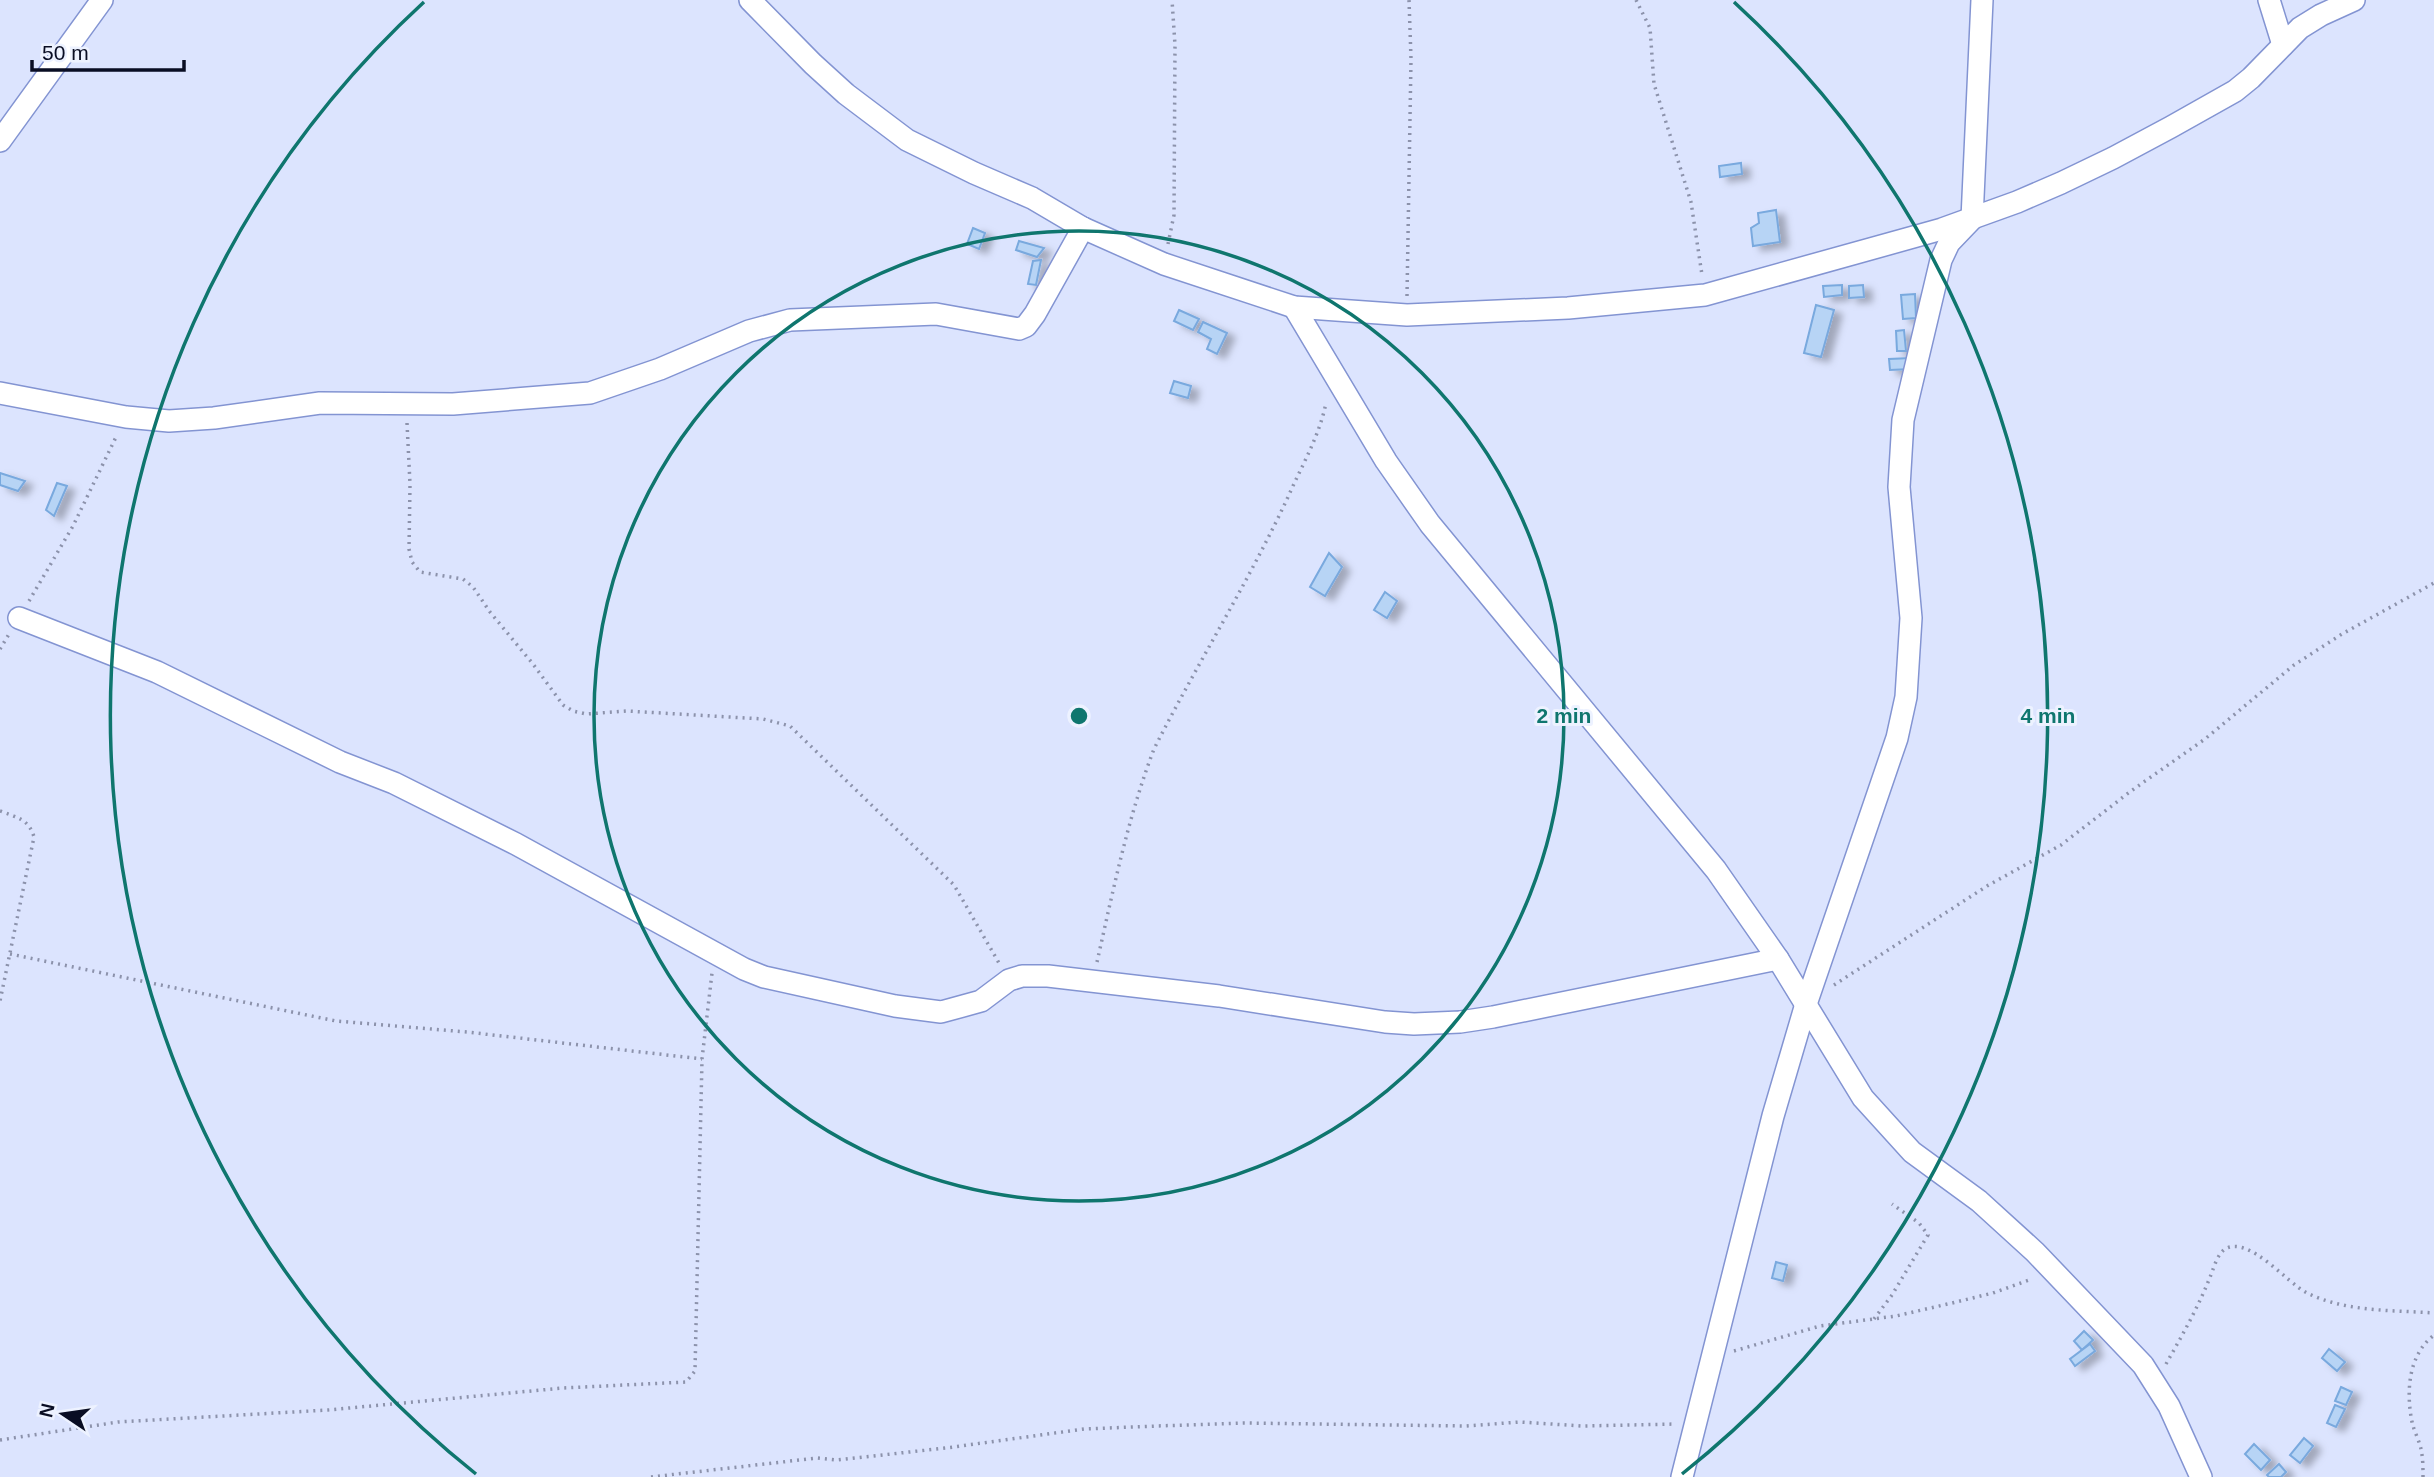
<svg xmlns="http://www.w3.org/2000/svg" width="2434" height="1477" font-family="Arial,sans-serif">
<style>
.building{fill:#b7d4f5;stroke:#79a9de;stroke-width:2;filter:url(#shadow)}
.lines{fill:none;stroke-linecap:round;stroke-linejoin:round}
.minor-casing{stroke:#8394d2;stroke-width:24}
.path{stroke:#8c92ab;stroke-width:3.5;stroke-dasharray:2 5;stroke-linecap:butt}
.minor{stroke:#fff;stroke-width:21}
.ring{fill:none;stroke:#0f766e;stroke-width:3.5}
.centre{fill:#0f766e;stroke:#edf2ff;stroke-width:3.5}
.ring-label{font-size:21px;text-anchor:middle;font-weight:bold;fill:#0f766e;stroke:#edf2ff;stroke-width:6;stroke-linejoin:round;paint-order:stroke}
</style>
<defs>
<filter id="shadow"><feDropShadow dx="8" dy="4.5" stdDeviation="3.5" flood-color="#0004"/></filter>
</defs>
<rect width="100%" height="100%" fill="#dce4fe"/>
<g class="building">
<path d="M1741,163L1742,174L1720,177L1719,166Z"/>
<path d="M1776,210L1780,242L1753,246L1751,228L1759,223L1758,213Z"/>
<path d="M973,228L985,233L979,249L967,244Z"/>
<path d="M1019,241L1044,248L1037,257L1016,250Z"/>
<path d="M1041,260L1036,285L1028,284L1033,261Z"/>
<path d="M1842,285V295L1824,297L1823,286Z"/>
<path d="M1863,285L1864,297L1849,298V286Z"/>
<path d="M1915,294L1916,318L1903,319L1901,295Z"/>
<path d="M1816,305L1834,310L1821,357L1804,353Z"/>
<path d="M1179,310L1199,319L1193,330L1174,321Z"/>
<path d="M1203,322L1227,333L1217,354L1207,349L1211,339L1198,332Z"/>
<path d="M1904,330L1906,351H1897L1896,331Z"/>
<path d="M1911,358V369L1890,370L1889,359Z"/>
<path d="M1174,381L1191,386L1188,398L1170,393Z"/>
<path d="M0,473L25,481L18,491L0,485Z"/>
<path d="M57,483L67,486L54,516L46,510Z"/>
<path d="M1329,553L1342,567L1325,596L1310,587Z"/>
<path d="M1385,592L1397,601L1387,618L1374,610Z"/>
<path d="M1776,1262L1787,1265L1783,1281L1772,1278Z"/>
<path d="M2084,1331L2093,1340L2082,1350L2074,1341Z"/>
<path d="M2090,1344L2095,1351L2075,1366L2070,1359Z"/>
<path d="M2329,1349L2345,1362L2337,1371L2322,1358Z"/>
<path d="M2341,1387L2352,1392L2346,1405L2335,1401Z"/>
<path d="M2335,1405L2345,1409L2336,1427L2327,1423Z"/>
<path d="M2304,1438L2313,1446L2300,1463L2290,1455Z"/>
<path d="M2254,1444L2270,1460L2261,1470L2245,1454Z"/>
<path d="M2279,1464L2286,1472L2281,1477H2269L2267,1475Z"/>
</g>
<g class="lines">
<g class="minor-casing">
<g id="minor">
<path d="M750,0L813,64L846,94L907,140L974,173L1032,198L1083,228L1164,264L1294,307L1407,315L1568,308L1705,295L1942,229L2017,202L2061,183L2113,158L2171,127L2235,91L2251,78L2300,28L2321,15L2354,0"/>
<path d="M2269,0L2283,45"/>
<path d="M0,141L102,0"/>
<path d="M1294,307L1386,461L1430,524L1716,870L1778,959L1863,1098L1912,1152L1979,1201L2035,1252L2143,1365L2169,1406L2201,1477"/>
<path d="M0,393L126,417L169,421L214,418L320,403L453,404L590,393L660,369L749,331L790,320L936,314L1019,329L1026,326L1035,314L1083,228"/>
<path d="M19,618L157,672L340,762L394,783L516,844L744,969L764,977L895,1006L941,1012L981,1001L1009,980L1022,976H1048L1219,996L1385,1022L1414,1024L1460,1022L1493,1017L1778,959"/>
<path d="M1682,1477L1773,1116L1806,1004L1897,738L1906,697L1911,618L1899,487L1903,420L1941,260L1949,243L1972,219L1982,0"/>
</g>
</g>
<g class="path">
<path d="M1636,0L1650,28L1654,84L1691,202L1702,275"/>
<path d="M1168,244L1174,215L1175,45L1172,0"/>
<path d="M1407,296L1411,59L1409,0"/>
<path d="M407,423L410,484L409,549L412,562L420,572L463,579L473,587L490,612L533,664L563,705L573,711L586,714L627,711L763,719L790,726L954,885L999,963"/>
<path d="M29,601L73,526L117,435"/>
<path d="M0,649L9,634"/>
<path d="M0,811C16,817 29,819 34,837L0,1001"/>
<path d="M10,954L336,1021L467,1032L702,1059"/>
<path d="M1097,962C1113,891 1128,817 1154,749C1197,664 1248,583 1288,497C1302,465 1319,437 1326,403"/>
<path d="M1834,985L1987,886L2061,845L2131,791L2205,739L2294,665L2342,634L2434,583"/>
<path d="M1874,1319L1892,1295L1928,1235L1919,1223L1892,1204"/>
<path d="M1734,1351L1820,1326L1896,1316L1952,1303L1993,1293L2032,1279"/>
<path d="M2166,1364C2183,1334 2200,1304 2212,1272C2215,1264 2218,1254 2225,1249C2249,1235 2287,1283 2307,1293C2346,1312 2391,1310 2434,1313"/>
<path d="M0,1440L118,1422L328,1410L563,1388L686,1382L695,1371L702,1059L712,973"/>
<path d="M651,1477L817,1458L836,1460L946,1448L1084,1429L1157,1426L1243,1423L1466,1426L1520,1422L1582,1426L1676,1424"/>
<path d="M2423,1477C2423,1468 2423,1458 2421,1449C2419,1440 2414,1431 2412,1422C2406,1392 2408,1355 2434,1335"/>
</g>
<use href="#minor" class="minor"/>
</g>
<g class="ring">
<circle cx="1079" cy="716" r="485"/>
<path d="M476 1474A969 969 0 0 1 424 2M1734 2A969 969 0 0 1 1682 1474"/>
</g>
<circle cx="1079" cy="716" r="10" class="centre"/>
<g class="ring-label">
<text x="1564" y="723">2 min</text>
<text x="2048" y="723">4 min</text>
</g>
<g transform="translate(63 1414) rotate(283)" stroke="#edf2ff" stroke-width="5" paint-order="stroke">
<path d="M0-5L12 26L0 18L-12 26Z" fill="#090d23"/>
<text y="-10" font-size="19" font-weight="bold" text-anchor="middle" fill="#090d23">N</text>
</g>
<path d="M32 60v10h152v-10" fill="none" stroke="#090d23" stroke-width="3.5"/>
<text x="42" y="60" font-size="21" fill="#090d23" stroke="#edf2ff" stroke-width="5" paint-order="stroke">50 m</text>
</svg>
